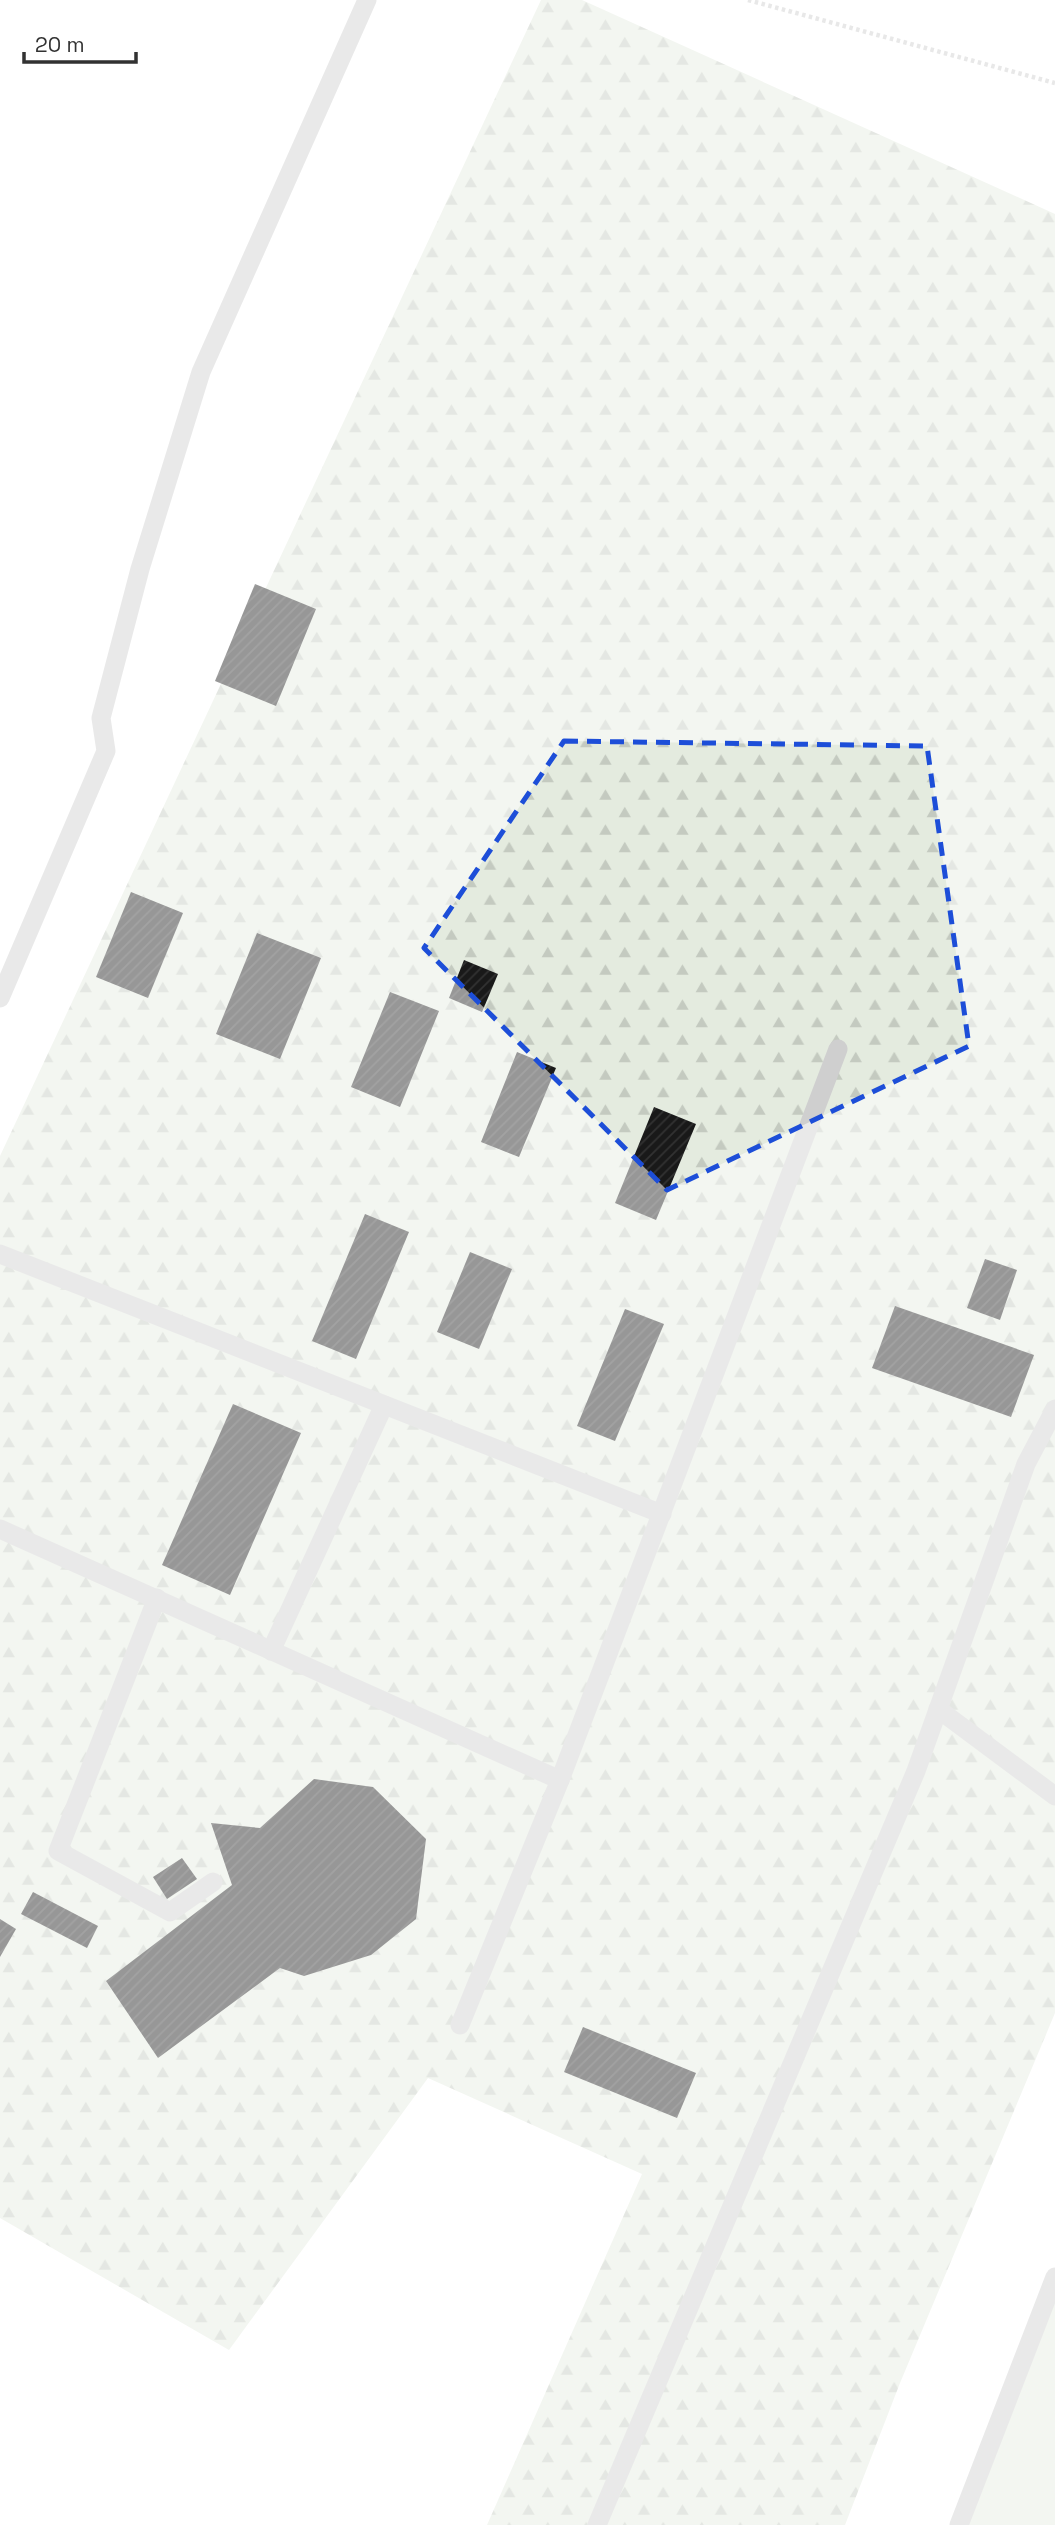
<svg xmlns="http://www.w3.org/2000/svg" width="1055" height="2525" font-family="'Space Grotesk',sans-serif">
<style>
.forest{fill:url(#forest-firs)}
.pitch{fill:#e4ebdf}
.building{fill:url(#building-hatch)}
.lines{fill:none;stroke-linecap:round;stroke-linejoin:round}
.path{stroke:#ccc;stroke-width:4.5;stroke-dasharray:3.5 3.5;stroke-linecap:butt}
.lane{stroke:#cfcfcf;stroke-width:19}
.marked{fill:none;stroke:#1d4ed8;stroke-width:5;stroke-dasharray:14 9;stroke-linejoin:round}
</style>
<defs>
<pattern id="forest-firs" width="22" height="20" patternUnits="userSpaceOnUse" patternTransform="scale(1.75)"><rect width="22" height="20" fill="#e4ebdf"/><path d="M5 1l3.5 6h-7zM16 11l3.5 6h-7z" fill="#c4cac0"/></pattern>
<pattern id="building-hatch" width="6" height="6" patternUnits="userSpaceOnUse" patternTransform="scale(1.75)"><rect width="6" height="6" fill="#191919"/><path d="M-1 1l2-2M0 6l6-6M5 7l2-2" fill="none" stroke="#323232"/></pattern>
</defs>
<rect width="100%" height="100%" fill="#fff"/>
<path class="forest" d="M541,0H582L1055,214V2013L900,2383L845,2525H487L642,2174L428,2078L229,2350L0,2218V1156Z"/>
<path class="pitch" d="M1055,2292V2525H966Z"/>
<g class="building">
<path d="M255,584L316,609L276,706L215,681Z"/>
<path d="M131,892L183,913L148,998L96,977Z"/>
<path d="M257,933L321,958L280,1059L216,1034Z"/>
<path d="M464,960L498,974L482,1012L449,998Z"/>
<path d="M390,992L439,1011L400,1107L351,1087Z"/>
<path d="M517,1052L556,1068L519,1157L481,1142Z"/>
<path d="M654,1107L696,1124L656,1220L615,1203Z"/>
<path d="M365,1214L409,1232L356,1359L312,1341Z"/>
<path d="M470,1252L512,1269L479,1349L437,1332Z"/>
<path d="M985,1259L1017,1270L1000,1320L967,1308Z"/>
<path d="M895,1306L1034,1355L1011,1417L872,1368Z"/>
<path d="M625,1309L664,1324L615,1441L577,1426Z"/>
<path d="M233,1404L301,1433L230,1595L162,1565Z"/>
<path d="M314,1779L373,1787L426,1839L416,1919L371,1955L304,1976L280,1968L158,2058L106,1981L232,1885L211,1823L260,1828Z"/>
<path d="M182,1858L197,1879L167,1899L153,1877Z"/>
<path d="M33,1892L98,1926L87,1948L21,1914Z"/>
<path d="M0,1919L16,1929L0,1957Z"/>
<path d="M583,2027L696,2073L677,2118L564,2072Z"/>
</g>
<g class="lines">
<path class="path" d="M748,0L1055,83"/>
<g class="lane">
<path d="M0,998L106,751L101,718L140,569L201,372L367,0"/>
<path d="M0,1254L662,1514"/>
<path d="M0,1529L560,1780"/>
<path d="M157,1598L58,1851L170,1912L213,1882"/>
<path d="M271,1651L384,1405"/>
<path d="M938,1709L1055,1796"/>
<path d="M460,2025L560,1780L838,1049"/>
<path d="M597,2525L916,1771L1026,1464L1055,1409"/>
<path d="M959,2525L1055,2277"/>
</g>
</g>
<path d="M0 0H1055V2525H0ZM564,741L927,746L969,1046L667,1190L424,948Z" fill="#fff" fill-opacity=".55" fill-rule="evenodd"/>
<path class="marked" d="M564,741L927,746L969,1046L667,1190L424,948Z"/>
<path d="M24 52v10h112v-10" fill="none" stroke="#323232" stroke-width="3.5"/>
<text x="35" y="52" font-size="21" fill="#323232" stroke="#ffffff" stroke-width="5" paint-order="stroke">20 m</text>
</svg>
